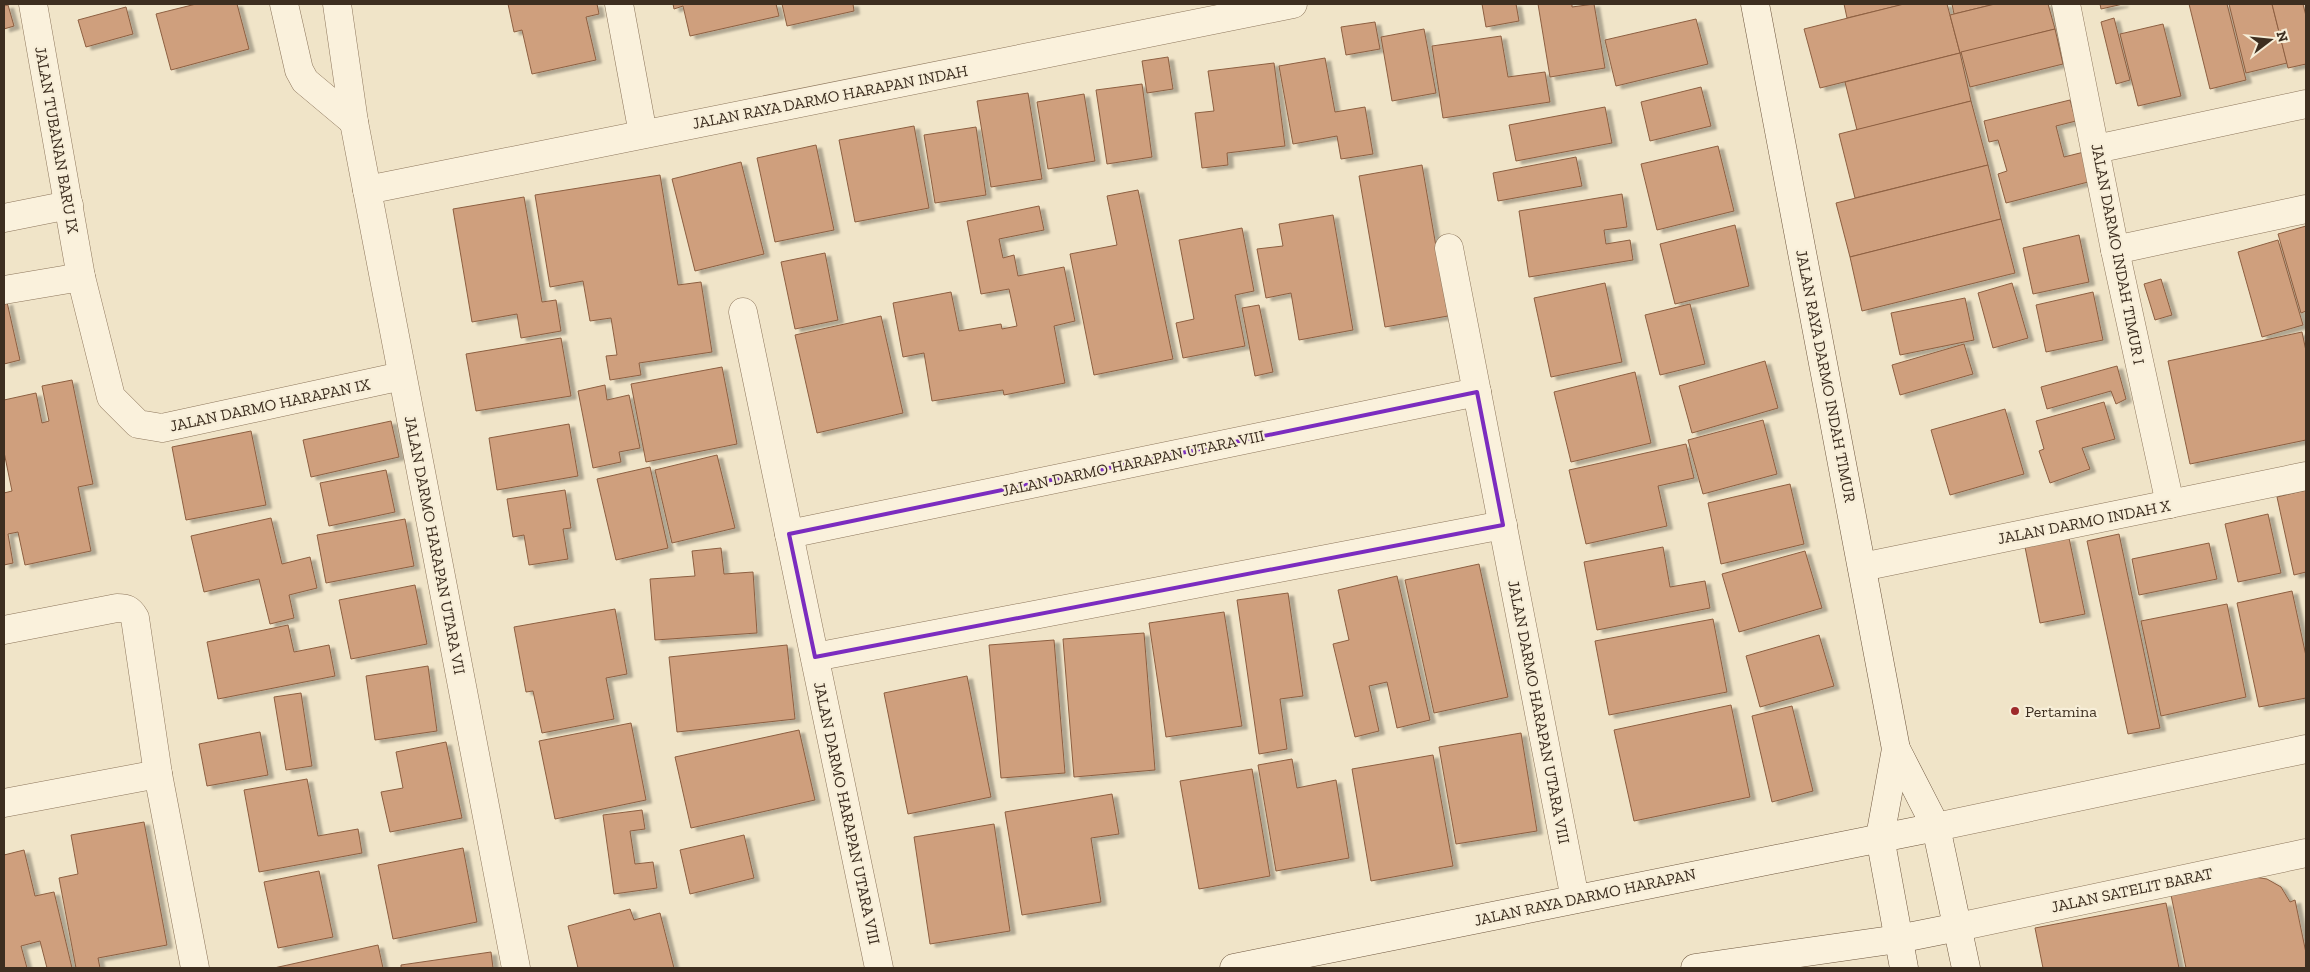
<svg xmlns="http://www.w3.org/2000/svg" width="2310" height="972" font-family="'Zilla Slab',serif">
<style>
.building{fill:#cf9f7d;stroke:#8d5f41;filter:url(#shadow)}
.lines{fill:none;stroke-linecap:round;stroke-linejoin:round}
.street-casing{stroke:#8d765c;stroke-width:29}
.secondary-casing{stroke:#6f573f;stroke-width:29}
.street{stroke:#faf1dc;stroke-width:28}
.secondary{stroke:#faf1dc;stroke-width:28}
.marked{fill:none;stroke:#7b2cbf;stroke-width:4;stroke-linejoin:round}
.poi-dot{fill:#9e2a2b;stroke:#f7eed8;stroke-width:2}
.labels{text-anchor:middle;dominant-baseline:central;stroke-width:4.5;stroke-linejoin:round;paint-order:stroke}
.street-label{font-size:16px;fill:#3d2e20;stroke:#f7eed8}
.poi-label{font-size:16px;fill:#3d2e20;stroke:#f7eed8;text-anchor:start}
</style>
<defs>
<filter id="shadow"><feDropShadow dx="5.5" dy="3" stdDeviation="1" flood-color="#0004"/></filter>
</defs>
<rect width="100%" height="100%" fill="#f0e4c8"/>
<g class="building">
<path d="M196,4H237L249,49L171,70L156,14Z"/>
<path d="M508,4H597L599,14L586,17L596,60L532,74L522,30L514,32Z"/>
<path d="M673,4H776L779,16L690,36L683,6L674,9Z"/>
<path d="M782,4H853L854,11L787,26Z"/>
<path d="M1482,4H1516L1519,21L1486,27Z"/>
<path d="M1538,4H1572V7L1594,4L1605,68L1550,77Z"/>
<path d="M1844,4H1905L1847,18Z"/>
<path d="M1904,4H1947L1960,53L1820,88L1804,29Z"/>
<path d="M1952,4H1995L1954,14Z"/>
<path d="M1995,4H2048L2055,29L1960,53L1950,15Z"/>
<path d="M2100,4H2123L2101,9Z"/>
<path d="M2189,4H2227L2246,80L2210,89Z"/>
<path d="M2229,4H2272L2287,63L2246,73Z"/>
<path d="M2272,4H2303L2306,16V64L2288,68Z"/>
<path d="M8,5L14,26L4,29V6Z"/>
<path d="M126,7L133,34L86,47L78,20Z"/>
<path d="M2114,18L2130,80L2116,84L2101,22Z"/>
<path d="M1696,19L1708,64L1616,86L1605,40Z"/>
<path d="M1375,22L1380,49L1346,55L1341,27Z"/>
<path d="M2163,24L2181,96L2138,106L2120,34Z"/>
<path d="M1424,29L1436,93L1392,101L1381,37Z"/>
<path d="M2055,29L2063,64L1970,87L1961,52Z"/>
<path d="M1501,36L1508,77L1545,72L1550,102L1443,118L1432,46Z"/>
<path d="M1960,53L1971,101L1857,130L1845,82Z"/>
<path d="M1168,57L1173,89L1147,93L1142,61Z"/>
<path d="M1325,58L1335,112L1365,107L1373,154L1341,159L1337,136L1293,144L1279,66Z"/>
<path d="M1274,63L1285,146L1227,153L1228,165L1202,168L1195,113L1214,111L1208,71Z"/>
<path d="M1142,84L1152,157L1107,164L1096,90Z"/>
<path d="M1701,87L1711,126L1650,141L1641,102Z"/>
<path d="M1028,93L1042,179L991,187L977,101Z"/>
<path d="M1084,94L1095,161L1048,169L1037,102Z"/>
<path d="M2070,100L2076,121L2056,126L2064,157L2084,152L2092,181L2006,203L1998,174L2007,171L1998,140L1989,142L1984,121Z"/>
<path d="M1971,101L1988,165L1855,198L1839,134Z"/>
<path d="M1605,107L1612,143L1516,161L1509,125Z"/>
<path d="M914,126L929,208L855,222L839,140Z"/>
<path d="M976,127L986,195L935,203L924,135Z"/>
<path d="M816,145L834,230L775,242L757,158Z"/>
<path d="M1718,146L1734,211L1657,230L1641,164Z"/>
<path d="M1576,157L1582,186L1498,201L1493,173Z"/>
<path d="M741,162L764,254L695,271L672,179Z"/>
<path d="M1422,165L1448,316L1385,327L1359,176Z"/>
<path d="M1988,165L2001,219L1850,257L1836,203Z"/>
<path d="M660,175L678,285L701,282L712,352L639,363L641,375L610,380L606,356L617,355L611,318L590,321L583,281L550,287L535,195Z"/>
<path d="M1138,190L1173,359L1094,375L1070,254L1117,245L1107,196Z"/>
<path d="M1622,194L1627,227L1604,230L1606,244L1630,240L1633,260L1529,277L1519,211Z"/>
<path d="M524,197L542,302L556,300L561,331L521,338L517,314L472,322L453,209Z"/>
<path d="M1039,206L1044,230L999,239L1003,258L1014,255L1018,276L1064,267L1075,321L1054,326L1065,383L1004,395L1003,390L932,401L924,353L903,357L893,303L951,292L959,331L1001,324L1002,329L1017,326L1009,289L981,294L967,221Z"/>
<path d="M1333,215L1353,330L1299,340L1291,293L1266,298L1257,249L1283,246L1279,224Z"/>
<path d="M2001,219L2015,273L1862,311L1850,257Z"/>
<path d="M1735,225L1749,286L1675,304L1660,244Z"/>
<path d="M2306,226V311L2301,313L2278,234Z"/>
<path d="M1242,228L1254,291L1235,295L1245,346L1183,358L1176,323L1194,319L1179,240Z"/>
<path d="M2079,235L2089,282L2033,294L2023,248Z"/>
<path d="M2278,240L2303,325L2262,337L2238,252Z"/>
<path d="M825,253L838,320L795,329L781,262Z"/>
<path d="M2161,279L2172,315L2155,320L2144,284Z"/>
<path d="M1605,283L1622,362L1551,377L1534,298Z"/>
<path d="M2012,283L2028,338L1993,348L1978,293Z"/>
<path d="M2093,292L2103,340L2046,352L2036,305Z"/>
<path d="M1965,298L1974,340L1900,355L1891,313Z"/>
<path d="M7,302L20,360L4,364V303Z"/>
<path d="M1690,304L1705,364L1660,375L1645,315Z"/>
<path d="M1259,305L1273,372L1255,376L1242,308Z"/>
<path d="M881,316L903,413L817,433L795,335Z"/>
<path d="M2302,332L2306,351V440L2190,464L2168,361Z"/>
<path d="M561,338L571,396L476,411L466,354Z"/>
<path d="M1964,344L1973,374L1900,395L1892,365Z"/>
<path d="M1765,361L1778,408L1692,433L1679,386Z"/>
<path d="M2117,366L2126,399L2116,404L2111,391L2047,409L2041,387Z"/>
<path d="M722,367L737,444L646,462L631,384Z"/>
<path d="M1635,372L1651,443L1571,462L1554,392Z"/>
<path d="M72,380L93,484L78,487L91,551L25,565L18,532L8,534L13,563L4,565V493L12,491L4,452V400L36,393L42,423L49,421L42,386Z"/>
<path d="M605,385L607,400L629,395L640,448L619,452L621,462L593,468L578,391Z"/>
<path d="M2104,402L2115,439L2082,448L2090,469L2050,483L2039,451L2044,449L2036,421Z"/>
<path d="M2005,409L2024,474L1950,495L1931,430Z"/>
<path d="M1763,420L1777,474L1703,494L1688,440Z"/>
<path d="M391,421L399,457L311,477L303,440Z"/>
<path d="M569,424L578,476L497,490L489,438Z"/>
<path d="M251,431L266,505L186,520L172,447Z"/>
<path d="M1686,444L1694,478L1658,486L1667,526L1586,544L1569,470Z"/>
<path d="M717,455L735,528L672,543L655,470Z"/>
<path d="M650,467L668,548L616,560L597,479Z"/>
<path d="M386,470L395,512L329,526L320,483Z"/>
<path d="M1790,484L1804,544L1721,564L1708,503Z"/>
<path d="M565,490L571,528L563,529L568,559L529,565L524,535L513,537L507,499Z"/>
<path d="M2306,490V572L2294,575L2277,497Z"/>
<path d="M2268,514L2281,573L2238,582L2225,524Z"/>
<path d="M271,518L282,564L310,557L317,588L289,595L294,618L270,624L259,579L204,592L191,536Z"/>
<path d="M405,519L414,566L326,583L317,535Z"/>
<path d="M2119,534L2160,728L2128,734L2087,541Z"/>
<path d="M2069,538L2085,614L2040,623L2025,547Z"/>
<path d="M2209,543L2217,579L2139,595L2132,559Z"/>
<path d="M1663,547L1670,587L1705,581L1710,608L1597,630L1584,562Z"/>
<path d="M721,548L724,574L753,572L757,633L655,640L650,579L695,576L692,551Z"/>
<path d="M1805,551L1822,608L1739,632L1722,574Z"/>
<path d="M1479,564L1508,697L1434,713L1405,580Z"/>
<path d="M1397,576L1430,720L1397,728L1387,682L1369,686L1379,731L1355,737L1333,644L1349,640L1338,590Z"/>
<path d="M415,585L427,644L351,659L339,600Z"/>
<path d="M2292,591L2306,656V698L2259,707L2237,603Z"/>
<path d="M1288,593L1303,696L1280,699L1287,749L1259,754L1237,600Z"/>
<path d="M2227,604L2246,697L2161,716L2141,621Z"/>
<path d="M615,609L627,674L606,678L614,719L542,733L533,691L526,692L514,627Z"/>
<path d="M1224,612L1242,726L1166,737L1149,623Z"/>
<path d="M1713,619L1727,692L1609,715L1595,641Z"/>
<path d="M288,625L294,652L329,645L335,676L218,699L207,642Z"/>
<path d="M1144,633L1155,770L1074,777L1063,639Z"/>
<path d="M1819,635L1834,686L1760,707L1746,656Z"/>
<path d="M1054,640L1065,773L1001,778L989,645Z"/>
<path d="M787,645L795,719L677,732L669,657Z"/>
<path d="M428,666L437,731L375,740L366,676Z"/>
<path d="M967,676L991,797L908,814L884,693Z"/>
<path d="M301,693L312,766L286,770L274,697Z"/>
<path d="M1731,705L1750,797L1634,821L1614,730Z"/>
<path d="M1792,706L1813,791L1772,802L1752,716Z"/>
<path d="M631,723L646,800L555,819L539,741Z"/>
<path d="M799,730L815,800L691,828L675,757Z"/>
<path d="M260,732L268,775L207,786L199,744Z"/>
<path d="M1521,733L1537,831L1456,844L1439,747Z"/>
<path d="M446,742L462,818L390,832L381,792L403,788L396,752Z"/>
<path d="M1433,755L1453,866L1371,881L1352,769Z"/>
<path d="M1292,759L1297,788L1336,780L1349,858L1276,871L1258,765Z"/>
<path d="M1252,769L1270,876L1199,889L1180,781Z"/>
<path d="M307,779L318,836L358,829L362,853L259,872L244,790Z"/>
<path d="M1112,794L1119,834L1091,838L1101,902L1022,915L1005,812Z"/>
<path d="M642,810L645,829L630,831L635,864L653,862L657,888L614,894L603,815Z"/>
<path d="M144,822L167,945L98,958L100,968H76L59,878L78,874L71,835Z"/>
<path d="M994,824L1010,931L930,944L914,837Z"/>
<path d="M744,835L754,878L690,894L680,850Z"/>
<path d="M463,848L477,922L393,939L378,865Z"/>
<path d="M24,850L35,896L54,892L72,968H47L40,941L21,946L27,968H4V855Z"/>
<path d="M319,871L333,937L278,948L264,882Z"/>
<path d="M2242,875L2267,879L2281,887L2290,902L2295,900L2306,953V968H2186L2171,895Z"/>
<path d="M2166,903L2179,968H2043L2035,928Z"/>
<path d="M630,909L634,920L660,913L674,968H578L568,926Z"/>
<path d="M378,945L383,968H274Z"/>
<path d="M491,952L493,968H401V965Z"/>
</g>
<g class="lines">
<g class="street-casing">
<g id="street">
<path d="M33,4L81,277"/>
<path d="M284,4L299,70L305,81L354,122"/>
<path d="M337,4L354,122L516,968"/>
<path d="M619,4L643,134"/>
<path d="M2066,4L2115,250L2170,504"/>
<path d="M2096,149L2306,104"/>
<path d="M367,190L1293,4"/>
<path d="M4,218L69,205"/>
<path d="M1449,248L1575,899"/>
<path d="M2115,250L2306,209"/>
<path d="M4,290L81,277L111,397L138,424L162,428L402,376"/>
<path d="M743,312L879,968"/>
<path d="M789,534L1477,392"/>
<path d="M1862,567L2306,476"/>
<path d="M4,630L117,608C126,608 130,609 135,618L158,774L195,968"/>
<path d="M815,657L1503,525"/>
<path d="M4,803L158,774"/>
<path d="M1936,827L2306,749"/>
<path d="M1958,927L2306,853"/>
</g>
</g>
<g class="secondary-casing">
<g id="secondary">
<path d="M1755,4L1896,749L1936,827L1966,968"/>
<path d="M1896,749L1880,837L1904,968"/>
<path d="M1234,968L1936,827"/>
<path d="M1695,968L1898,939L1958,927"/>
</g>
</g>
<use href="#street" class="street"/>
<use href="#secondary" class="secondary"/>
</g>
<path class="marked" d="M1477,392L1503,525L815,657L789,534Z"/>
<circle class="poi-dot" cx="2015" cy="711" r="5"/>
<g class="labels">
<g class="street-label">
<text transform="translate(830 97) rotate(-11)">JALAN RAYA DARMO HARAPAN INDAH</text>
<text transform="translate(57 140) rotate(80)">JALAN TUBANAN BARU IX</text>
<text transform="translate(2118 254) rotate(79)">JALAN DARMO INDAH TIMUR I</text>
<text transform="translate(1826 376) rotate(79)">JALAN RAYA DARMO INDAH TIMUR</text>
<text transform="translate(270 405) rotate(-12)">JALAN DARMO HARAPAN IX</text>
<text transform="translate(1133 463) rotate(-12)">JALAN DARMO HARAPAN UTARA VIII</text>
<text transform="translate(2084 522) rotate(-11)">JALAN DARMO INDAH X</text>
<text transform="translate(435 545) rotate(79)">JALAN DARMO HARAPAN UTARA VII</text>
<text transform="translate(1539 712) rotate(79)">JALAN DARMO HARAPAN UTARA VIII</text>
<text transform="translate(847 813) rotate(78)">JALAN DARMO HARAPAN UTARA VIII</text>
<text transform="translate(2132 890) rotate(-12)">JALAN SATELIT BARAT</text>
<text transform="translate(1585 897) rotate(-12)">JALAN RAYA DARMO HARAPAN</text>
</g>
<g class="poi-label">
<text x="2025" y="711">Pertamina</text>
</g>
</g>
<rect width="2310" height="972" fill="none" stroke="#3d2e20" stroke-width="10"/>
<g transform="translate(2270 40) rotate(74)" stroke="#f7eed8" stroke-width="4" paint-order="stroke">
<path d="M0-4L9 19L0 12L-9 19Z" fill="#3d2e20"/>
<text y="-8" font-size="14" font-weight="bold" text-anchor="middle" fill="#3d2e20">N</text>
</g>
</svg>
